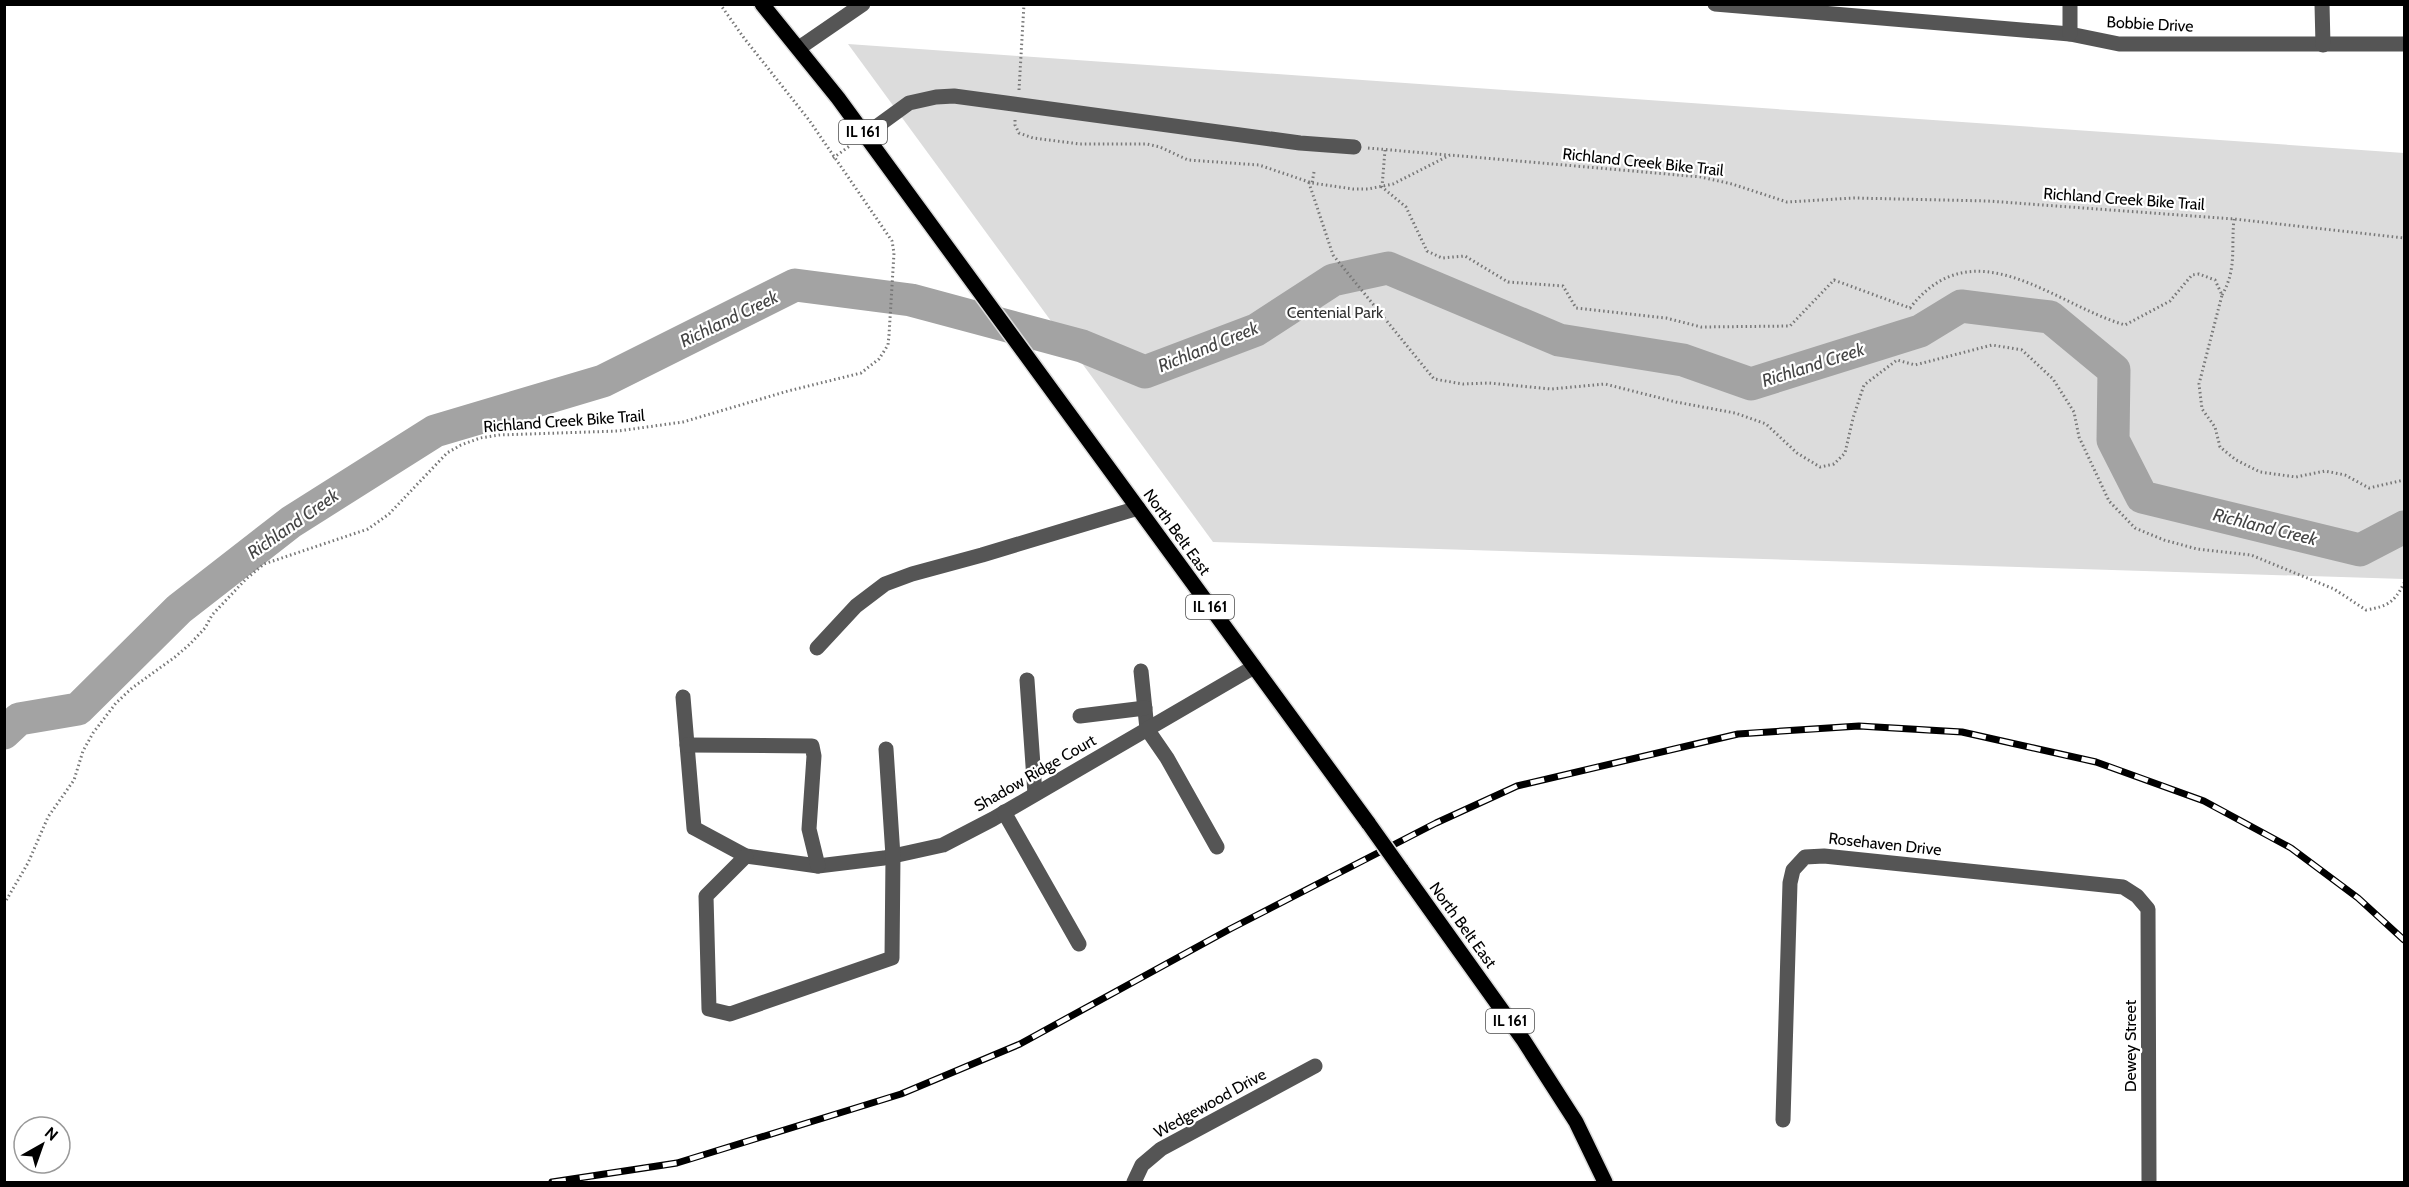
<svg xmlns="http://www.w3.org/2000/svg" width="2409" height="1187" font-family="Cabin,sans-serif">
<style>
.green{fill:#dcdcdc}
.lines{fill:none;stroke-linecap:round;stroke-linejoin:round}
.river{stroke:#a3a3a3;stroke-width:33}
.major-casing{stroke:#dbdbdb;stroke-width:18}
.path{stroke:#777;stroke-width:3;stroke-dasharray:1.5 3;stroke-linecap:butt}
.minor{stroke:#555;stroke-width:15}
.major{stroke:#000;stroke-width:15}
.rail-casing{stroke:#000;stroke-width:7}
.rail{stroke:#fff;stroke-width:4.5;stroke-dasharray:14;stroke-linecap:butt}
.major-bridge-casing{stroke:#dbdbdb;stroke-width:18;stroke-linecap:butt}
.major-bridge{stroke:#000;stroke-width:15}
.labels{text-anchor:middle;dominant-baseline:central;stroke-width:4.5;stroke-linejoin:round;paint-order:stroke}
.shield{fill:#fff;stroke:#4c4c4c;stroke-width:1.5}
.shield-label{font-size:15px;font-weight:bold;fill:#000}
.street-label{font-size:16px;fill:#000;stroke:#fff}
.park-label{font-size:16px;fill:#333;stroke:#fff}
.water-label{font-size:18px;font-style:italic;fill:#444;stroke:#fff}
</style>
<rect width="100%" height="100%" fill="#fff"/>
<path class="green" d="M848,44L2404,153V579L1213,542Z"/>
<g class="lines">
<path class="river" d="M4,733L19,719L78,709L179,609L291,522L435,431L603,381L795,285L911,300L1082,346L1145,372L1256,330L1333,280L1388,268L1559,340L1683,360L1751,384L1920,331L1961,306L2050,317L2114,370L2113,440L2142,497L2360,550L2404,527"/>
<g class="major-casing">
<g id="major">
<path d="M762,4L838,98L1369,824"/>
<path d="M1401,869L1524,1041L1576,1122L1605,1182"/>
</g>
</g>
<g class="path">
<path d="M1019,90L1024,4"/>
<path d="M1015,120V125L1019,133L1033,138L1080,144H1147L1160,147L1188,160L1259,165L1312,183L1353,189H1368L1393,184L1450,155L1701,177L1732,184L1787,202L1854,198L1988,201L2234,219L2404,238"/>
<path d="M1368,148L1448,155"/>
<path d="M1385,150L1382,187L1406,207L1427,251L1442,258L1465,256L1508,282L1563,286L1576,308L1666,318L1701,327L1790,326L1834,280L1910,308C1974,226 2053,304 2125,325L2170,301L2192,275L2199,274L2215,280L2222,295L2199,384L2202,409L2215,427L2220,447L2236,460L2260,472L2296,477L2325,471L2345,475L2369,488L2404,480"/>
<path d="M833,158L851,145"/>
<path d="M1314,172L1312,183H1309L1333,255L1434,379L1463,384L1489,383L1551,389L1605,384L1676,402L1735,413L1766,424L1797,453L1820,467L1834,464L1845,453L1853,418L1864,385L1897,360L1915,365L1992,345L2022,350L2053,379L2074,412L2079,437L2109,501L2135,528L2164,540L2197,549L2251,555L2334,589L2366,610C2388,606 2394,603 2404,583"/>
<path d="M2222,295C2237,269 2231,248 2234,219"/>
<path d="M4,904L28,863L48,817L74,780L83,751L93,733L116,703L132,688L175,657L190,644L205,628L212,615L246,579L264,564L368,529L389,514L447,453L461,445L480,438L499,435L618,431L683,422L788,391L861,373L879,359L888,345L889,335L894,253L892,241L809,120L744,38L720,4"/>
</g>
<g class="minor">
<path d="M1715,4L2070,34L2119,44H2404"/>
<path d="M2070,4V34"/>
<path d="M2322,4L2323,45"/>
<path d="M799,48L863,4"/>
<path d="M865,135L909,103L936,97L954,96L1300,143L1354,147"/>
<path d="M817,648L856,606L885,584L912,574L982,555L1138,508"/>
<path d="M1141,671L1147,729L1167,758L1217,847"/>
<path d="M1027,680L1035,794"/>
<path d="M683,697L694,828L746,856L818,866L884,858L943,845L993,819L1254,667"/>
<path d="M1080,716L1145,708"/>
<path d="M687,745L812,746L814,756L809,829L818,866"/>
<path d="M1004,812L1079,944"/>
<path d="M746,856L706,896L709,1009L730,1014L892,958L893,856L886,749"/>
<path d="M1783,1120L1790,883L1793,870L1805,857L1824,856L2123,887L2137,896L2148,909L2149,1182"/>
<path d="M1134,1182L1142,1165L1161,1149L1315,1066"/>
</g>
<use href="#major" class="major"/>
<g class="rail-casing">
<path id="rail" d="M552,1182L677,1163L901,1094L1020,1044L1230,929L1436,823L1517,786L1738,734L1859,726L1962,732L2096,762L2204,801L2291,848L2358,898L2404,940"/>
</g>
<use href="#rail" class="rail"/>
<g class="major-bridge-casing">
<path id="major-bridge" d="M1369,824L1401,869"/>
</g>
<use href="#major-bridge" class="major-bridge"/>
</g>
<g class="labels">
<g class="shield">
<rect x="839" y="120" width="48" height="24" rx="4.5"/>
<rect x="1186" y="595" width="48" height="24" rx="4.5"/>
<rect x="1486" y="1009" width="48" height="24" rx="4.5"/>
</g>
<g class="shield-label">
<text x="863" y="132">IL 161</text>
<text x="1210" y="607">IL 161</text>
<text x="1510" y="1021">IL 161</text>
</g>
<g class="street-label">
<text transform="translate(2150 24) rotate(3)">Bobbie Drive</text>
<text transform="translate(1643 162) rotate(6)">Richland Creek Bike Trail</text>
<text transform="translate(2124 199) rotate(4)">Richland Creek Bike Trail</text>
<text transform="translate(564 421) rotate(-4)">Richland Creek Bike Trail</text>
<text transform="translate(1177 532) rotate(54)">North Belt East</text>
<text transform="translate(1035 773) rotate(-30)">Shadow Ridge Court</text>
<text transform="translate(1885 844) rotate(6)">Rosehaven Drive</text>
<text transform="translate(1463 925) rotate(54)">North Belt East</text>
<text transform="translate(2130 1046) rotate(-90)">Dewey Street</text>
<text transform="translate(1210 1103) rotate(-29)">Wedgewood Drive</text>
</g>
<g class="park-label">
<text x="1335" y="312">Centenial Park</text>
</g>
<g class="water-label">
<text transform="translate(729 319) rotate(-26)">Richland Creek</text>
<text transform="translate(1208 347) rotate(-22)">Richland Creek</text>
<text transform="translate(1813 365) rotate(-18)">Richland Creek</text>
<text transform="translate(293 524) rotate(-35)">Richland Creek</text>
<text transform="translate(2265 527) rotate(14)">Richland Creek</text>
</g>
</g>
<rect width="2409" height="1187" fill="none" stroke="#000000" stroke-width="12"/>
<g transform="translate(42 1145) rotate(40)"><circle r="28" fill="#ffffff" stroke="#999999" stroke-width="1.5"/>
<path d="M0-4.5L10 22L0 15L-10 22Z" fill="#000000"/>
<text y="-9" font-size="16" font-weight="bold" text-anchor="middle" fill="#000000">N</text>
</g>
</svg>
